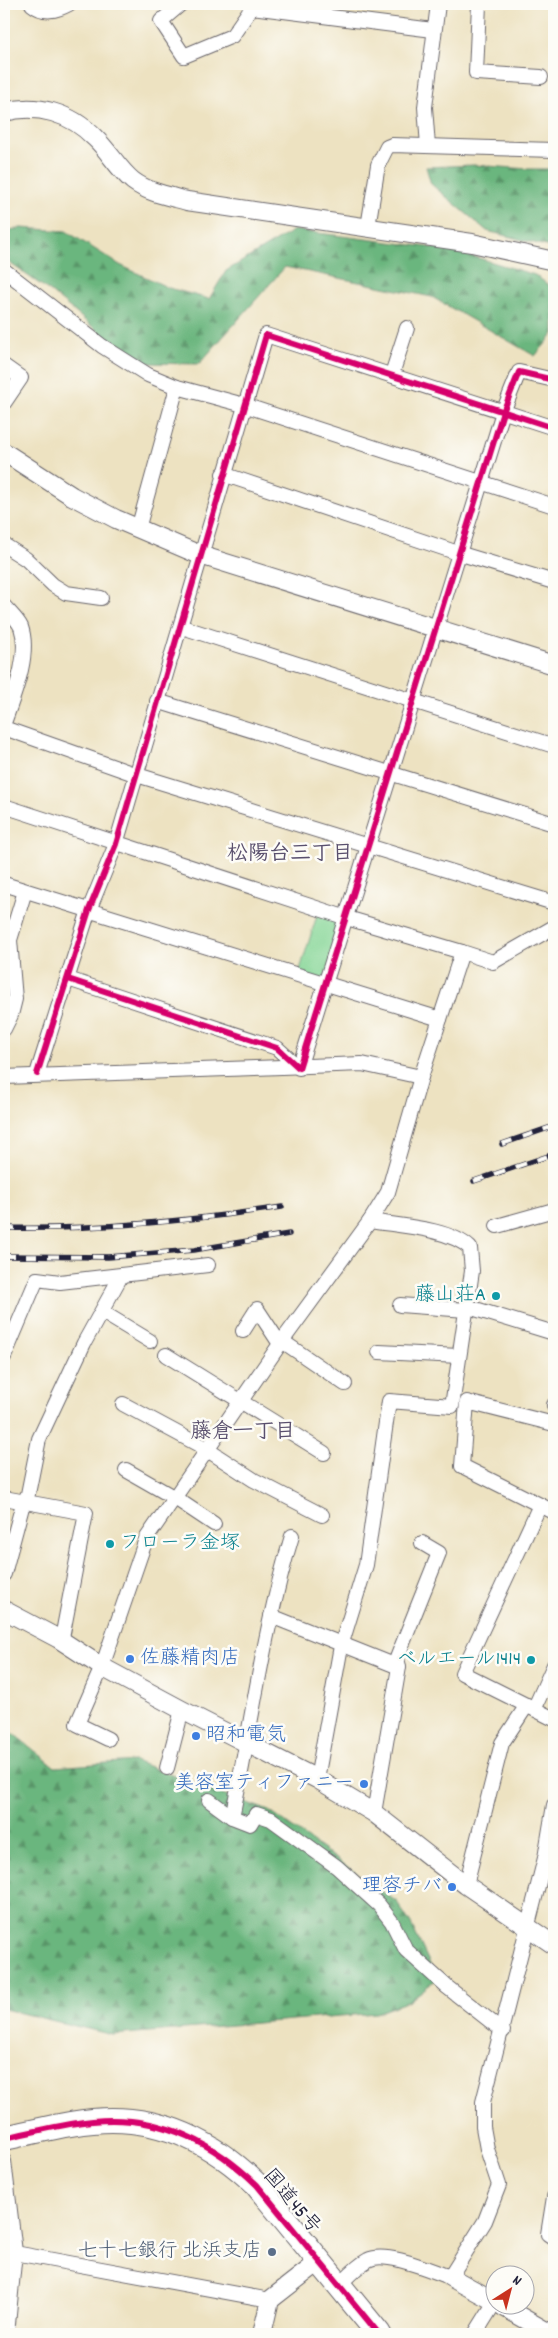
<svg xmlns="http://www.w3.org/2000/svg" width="558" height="2338" font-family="Dekko,'Klee One',sans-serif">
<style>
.green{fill:#84d595;stroke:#537c68}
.forest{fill:url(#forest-firs);stroke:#466c5c}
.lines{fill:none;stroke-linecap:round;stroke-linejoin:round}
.minor-casing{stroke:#69656a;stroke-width:16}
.tertiary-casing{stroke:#69656a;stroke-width:20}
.trunk-casing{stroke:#69656a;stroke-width:26}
.minor{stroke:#fff;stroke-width:14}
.tertiary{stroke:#fff;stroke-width:18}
.trunk{stroke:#fff;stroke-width:24}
.rail-casing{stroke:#22223b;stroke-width:5.5}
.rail{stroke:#fdfcf7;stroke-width:4;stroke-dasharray:11;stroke-linecap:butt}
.cycleway-casing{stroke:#fdfcf7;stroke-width:9}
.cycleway{stroke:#d6006c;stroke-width:6}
.culture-dot{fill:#0f9aa8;stroke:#fdfcf7;stroke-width:2}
.shop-dot{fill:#3f7fe0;stroke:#fdfcf7;stroke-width:2}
.service-dot{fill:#5c6f8a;stroke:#fdfcf7;stroke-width:2}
.labels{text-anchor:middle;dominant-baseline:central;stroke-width:5;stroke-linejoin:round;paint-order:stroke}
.culture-label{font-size:20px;fill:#0d838f;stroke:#fdfcf7;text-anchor:end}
.shop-label{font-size:20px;fill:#366cbe;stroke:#fdfcf7;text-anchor:start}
.street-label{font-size:20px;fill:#22223b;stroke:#fdfcf7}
.service-label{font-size:20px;fill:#4e5e75;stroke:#fdfcf7;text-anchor:end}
.neighbourhood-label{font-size:21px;font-weight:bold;fill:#5a506e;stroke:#fdfcf7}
</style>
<defs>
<pattern id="forest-firs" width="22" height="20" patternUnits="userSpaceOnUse" patternTransform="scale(1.25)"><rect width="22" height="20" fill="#6bb67e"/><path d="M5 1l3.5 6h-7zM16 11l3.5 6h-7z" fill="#589468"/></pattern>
</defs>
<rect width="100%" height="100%" fill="#fdfcf7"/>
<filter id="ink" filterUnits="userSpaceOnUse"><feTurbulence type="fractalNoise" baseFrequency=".02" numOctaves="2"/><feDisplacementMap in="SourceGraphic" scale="10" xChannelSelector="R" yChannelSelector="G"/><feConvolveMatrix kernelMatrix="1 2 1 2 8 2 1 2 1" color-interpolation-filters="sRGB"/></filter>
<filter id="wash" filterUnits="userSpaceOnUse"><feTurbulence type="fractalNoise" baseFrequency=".0096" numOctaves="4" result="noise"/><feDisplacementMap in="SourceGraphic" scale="20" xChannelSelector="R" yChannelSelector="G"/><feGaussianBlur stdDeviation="1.12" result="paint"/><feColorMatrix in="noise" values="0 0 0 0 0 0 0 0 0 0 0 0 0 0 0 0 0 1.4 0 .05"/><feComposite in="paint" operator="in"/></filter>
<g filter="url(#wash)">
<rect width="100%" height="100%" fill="#ede2c1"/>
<path class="green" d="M319,909L347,918L326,985L298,976Z"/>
<g class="forest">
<path d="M474,165L528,169H554V248L487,231L431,184L426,167Z"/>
<path d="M21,228L66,231L120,265L169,288L209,299L226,271L294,230L452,250L535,275L554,289V334L535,356L432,297L285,267L199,364L143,363L100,333L51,292L4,259V231Z"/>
<path d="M4,1726L55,1767L134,1761L269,1811L397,1902L411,1924L437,1979L409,2001L376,2013L113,2035L4,2009Z"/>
</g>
</g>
<g filter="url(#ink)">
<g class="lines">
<g class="minor-casing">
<g id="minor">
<path d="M32,4C44,14 56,11 69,4"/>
<path d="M181,4L161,21L184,56L232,36L252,7L433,30"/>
<path d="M479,4L476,73L541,77"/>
<path d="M428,146L425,107L438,4"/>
<path d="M368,227L378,165L387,147L392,145L554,150"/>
<path d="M4,270L102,346L148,375L177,387L244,405L554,506"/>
<path d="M4,366L21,378L4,403"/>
<path d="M392,374L407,328"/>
<path d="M223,474L458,553L554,582"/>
<path d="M138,529L177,387"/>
<path d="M4,545L26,559L53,585L66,593L101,598"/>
<path d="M4,606C9,612 18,620 21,627C31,655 13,697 4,723"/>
<path d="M182,627L554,746"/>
<path d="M157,701L554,824"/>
<path d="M4,728L137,775L554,903"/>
<path d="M4,806L347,918L462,952"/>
<path d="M4,884L440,1019"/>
<path d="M68,979L277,1048L299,1068L503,412L519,372L554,380"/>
<path d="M4,1029L11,1015L15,999L10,940L25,891"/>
<path d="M37,1074L89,910L116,844L266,335L554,428"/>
<path d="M4,1077L362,1064L421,1077"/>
<path d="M497,1226L554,1210"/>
<path d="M400,1305L466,1310L472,1308L554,1333"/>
<path d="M102,1312L150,1341"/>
<path d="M243,1331L257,1309L280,1344"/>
<path d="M282,1341L345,1384"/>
<path d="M379,1352L459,1356"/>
<path d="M166,1355L324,1453"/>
<path d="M4,1357L37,1279L60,1282L208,1265"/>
<path d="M123,1404L203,1447L254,1480L322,1515"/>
<path d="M554,1406V1405"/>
<path d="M554,1424L467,1402L462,1466L554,1512"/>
<path d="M126,1470L175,1498L214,1524"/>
<path d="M4,1498L86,1513L63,1633L59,1639"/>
<path d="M540,1505L462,1673L554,1719"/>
<path d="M4,1574L22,1507L28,1494L39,1439L84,1343L121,1276"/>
<path d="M271,1616L399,1667"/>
<path d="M534,1709L554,1665"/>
<path d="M108,1739L77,1724L102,1667L146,1539L280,1344L370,1221L388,1192L421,1077L462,952L493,962L554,927"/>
<path d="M167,1768L182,1710"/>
<path d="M317,1779L341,1646L366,1565L389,1401L452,1406L472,1271L470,1248C449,1228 399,1226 370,1221"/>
<path d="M209,1800L232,1817L250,1824L256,1814L271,1819L337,1867L379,1905L392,1922L406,1950L447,1987L503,2031"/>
<path d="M374,1813L399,1667L397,1658L439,1553L422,1543"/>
<path d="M232,1817C252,1723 264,1627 292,1536"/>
<path d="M552,1863L545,1858L554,1805"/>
<path d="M466,1885L502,1743L527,1705"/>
<path d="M4,2161L15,2252L7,2334"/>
<path d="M554,2197L548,2234L554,2238"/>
<path d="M4,2251L270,2300"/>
<path d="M339,2285C348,2276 357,2266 368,2260C385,2250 432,2271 450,2277L485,2221L499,2185L487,2149L483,2127V2102L545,1858L554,1857"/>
<path d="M475,2334L495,2302"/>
</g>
</g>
<g class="tertiary-casing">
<g id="tertiary">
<path d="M4,112C37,103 71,113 95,138C109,151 118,169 133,181C149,193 169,196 187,201L472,243L554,261"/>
<path d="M4,452L72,496L116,519L200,555L554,665"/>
<path d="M4,1610L59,1639L102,1667L182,1710L317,1779L374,1813L466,1885L554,1945"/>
<path d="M450,2277L496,2302"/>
<path d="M502,2306L551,2334"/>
<path d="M262,2334L270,2300L320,2261"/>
</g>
</g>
<g class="trunk-casing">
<path id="trunk" d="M4,2138C39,2131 76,2120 112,2120C169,2120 218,2147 257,2185L379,2334"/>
</g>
<use href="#minor" class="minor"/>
<use href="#tertiary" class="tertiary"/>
<use href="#trunk" class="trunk"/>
<g class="rail-casing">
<g id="rail">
<path d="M502,1144L554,1126"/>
<path d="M474,1181L554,1154"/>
<path d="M4,1228C98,1230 189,1221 282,1207"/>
<path d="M4,1256L108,1257L194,1250L289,1234"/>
</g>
</g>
<use href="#rail" class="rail"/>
<g class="cycleway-casing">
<g id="cycleway">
<path d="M68,979L277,1048L299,1068L503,412L519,372L554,380"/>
<path d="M37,1074L89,910L116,844L266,335L554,428"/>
<path d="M4,2138C39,2131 76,2120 112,2120C169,2120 218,2147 257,2185L379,2334"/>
</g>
</g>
<use href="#cycleway" class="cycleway"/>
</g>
</g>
<g class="culture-dot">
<circle cx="496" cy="1296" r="5"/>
<circle cx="110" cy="1544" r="5"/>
<circle cx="531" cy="1660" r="5"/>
</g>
<g class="shop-dot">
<circle cx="130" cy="1659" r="5"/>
<circle cx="196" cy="1736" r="5"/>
<circle cx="364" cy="1784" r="5"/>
<circle cx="452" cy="1887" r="5"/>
</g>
<circle class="service-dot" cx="272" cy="2252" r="5"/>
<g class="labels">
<g class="culture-label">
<text x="486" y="1296">藤山荘A</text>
<text x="120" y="1544" text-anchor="start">フローラ金塚</text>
<text x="521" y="1660">ベルエール1414</text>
</g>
<g class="shop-label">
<text x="140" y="1659">佐藤精肉店</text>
<text x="206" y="1736">昭和電気</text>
<text x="354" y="1784" text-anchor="end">美容室ティファニー</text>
<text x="442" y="1887" text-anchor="end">理容チバ</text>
</g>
<g class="street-label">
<text transform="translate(291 2202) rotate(50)">国道45号</text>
</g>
<g class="service-label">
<text x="262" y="2252">七十七銀行 北浜支店</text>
</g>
<g class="neighbourhood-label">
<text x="290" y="855">松陽台三丁目</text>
<text x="243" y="1433">藤倉一丁目</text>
</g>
</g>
<rect width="558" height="2338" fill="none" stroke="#fdfcf7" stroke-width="20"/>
<g transform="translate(510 2290) rotate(36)"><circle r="24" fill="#fdfcf7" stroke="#a5a5ac"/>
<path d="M0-4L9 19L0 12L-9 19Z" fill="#c8321e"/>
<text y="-8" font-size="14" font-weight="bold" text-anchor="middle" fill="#22223b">N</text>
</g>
</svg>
